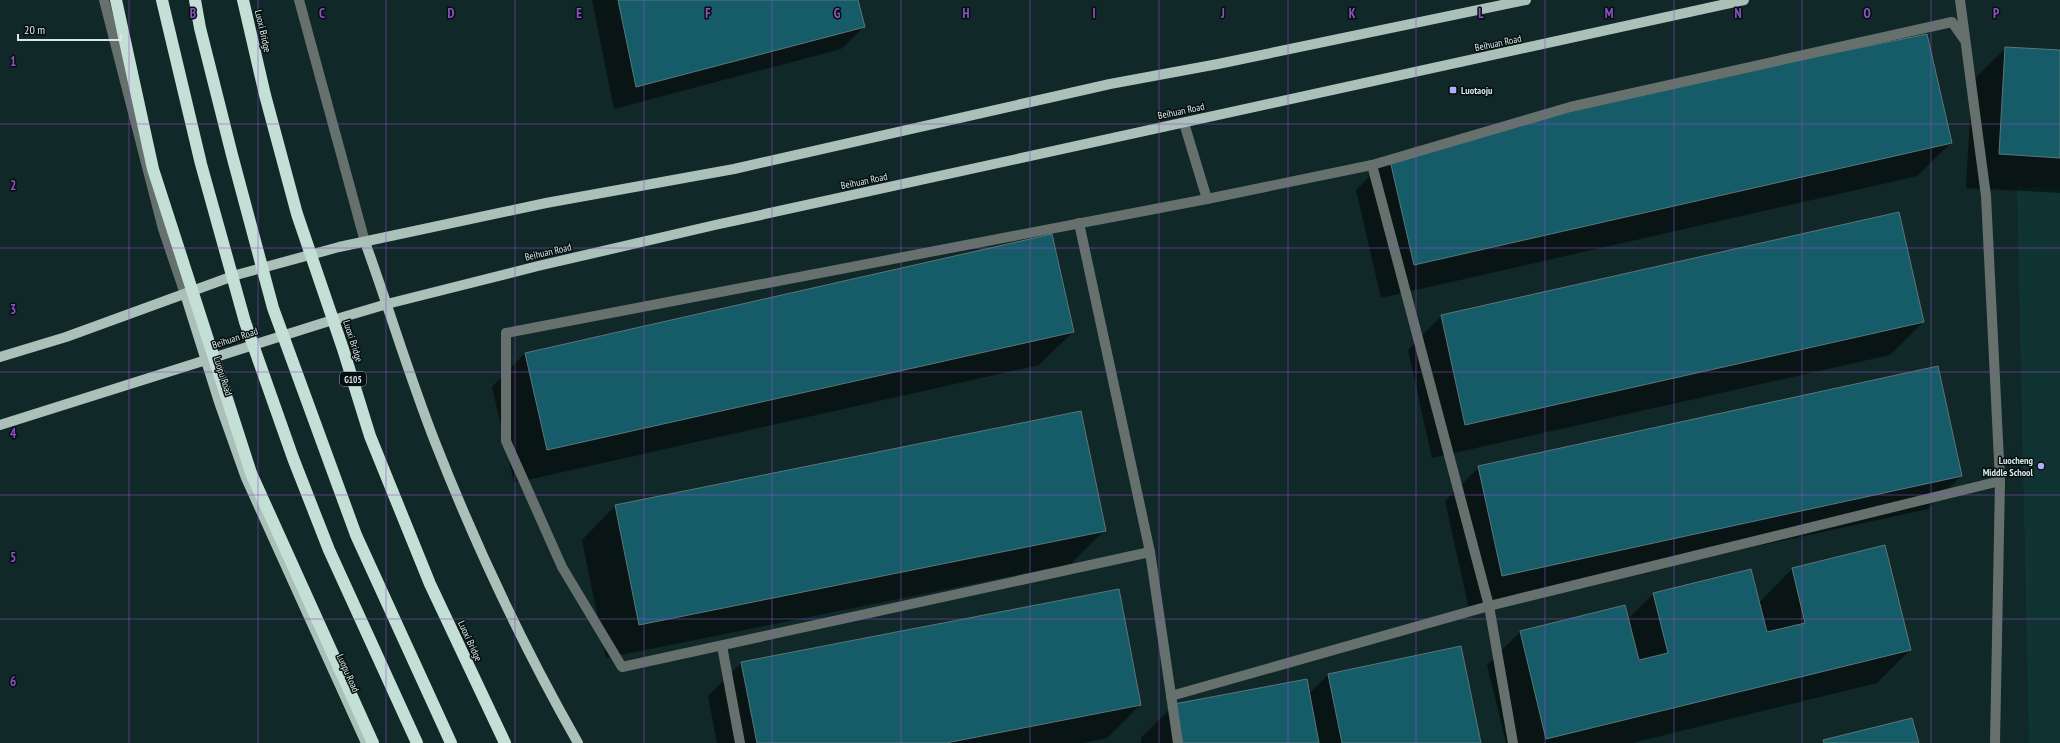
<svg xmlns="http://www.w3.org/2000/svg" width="2060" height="743" font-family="'PT Sans Narrow',sans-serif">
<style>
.built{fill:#103433}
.shadow{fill:#0007}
.building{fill:#155c68;stroke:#5c767b}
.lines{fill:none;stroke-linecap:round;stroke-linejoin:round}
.minor{stroke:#66716e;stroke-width:10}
.major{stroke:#aac0b9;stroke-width:10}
.highway{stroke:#c4dfd6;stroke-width:12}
.grid{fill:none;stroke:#8e51c7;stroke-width:1;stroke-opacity:0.55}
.poi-dot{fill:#b2adf9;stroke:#050f0f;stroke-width:1.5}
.labels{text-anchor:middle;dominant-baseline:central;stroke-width:3;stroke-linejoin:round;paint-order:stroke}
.shield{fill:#050f0f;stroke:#99a6a6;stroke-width:1}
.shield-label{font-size:9px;font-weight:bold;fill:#d9e7e6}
.street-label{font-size:10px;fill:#d9e7e6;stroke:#050f0f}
.poi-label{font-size:10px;font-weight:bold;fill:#d9e7e6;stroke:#050f0f;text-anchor:start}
.grid-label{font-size:13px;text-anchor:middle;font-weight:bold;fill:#8e51c7;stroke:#050f0f;stroke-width:3;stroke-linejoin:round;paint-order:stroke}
</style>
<rect width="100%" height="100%" fill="#102827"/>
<path class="built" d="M2017,187L2060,188V743H2029Z"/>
<g class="shadow">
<path d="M592,0H857L864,27L841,49L614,109Z"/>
<path d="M2006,48L2060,51V193L1966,188L1972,81Z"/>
<path d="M1951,143L1917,176L1381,298L1356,190L1389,157Z"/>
<path d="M1899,214L1923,322L1890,355L1432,458L1408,350L1441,316Z"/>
<path d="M1073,332L1039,365L514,483L492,387L525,353Z"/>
<path d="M1081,412L1105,530L1071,564L606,658L582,540L615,506Z"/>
<path d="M1479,467L1961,476L1928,509L1469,609L1445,501Z"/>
<path d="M1885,547L1910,650L1877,683L1632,743H1506L1487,665L1520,632L1628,619L1653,594L1759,603L1792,569Z"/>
<path d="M741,663L1140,705L1107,738L1083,743H717L708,696Z"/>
<path d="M1328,675L1480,743H1141V738L1174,705L1309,694Z"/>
</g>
<g class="building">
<path d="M618,0H858L865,27L636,87Z"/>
<path d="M1927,34L1952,143L1414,265L1389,156L1570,107Z"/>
<path d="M2005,47L2060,50V158L1999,154Z"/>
<path d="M1899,212L1924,322L1465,425L1441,315Z"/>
<path d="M1052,234L1074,332L547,450L525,353Z"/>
<path d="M1938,366L1962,476L1502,576L1478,466Z"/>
<path d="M1081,411L1106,531L639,625L615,505Z"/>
<path d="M1885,545L1911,650L1546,739L1520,631L1625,605L1639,660L1668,653L1653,593L1751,569L1767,632L1805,623L1792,568Z"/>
<path d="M1119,589L1141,705L946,743H757L741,662Z"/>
<path d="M1461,646L1481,743H1342L1328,674Z"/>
<path d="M1307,679L1319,743H1181L1174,704Z"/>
<path d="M1912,718L1919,743H1824L1823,740Z"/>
</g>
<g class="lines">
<g class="minor">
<path d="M104,0L163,229L185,294"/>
<path d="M299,0L365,242"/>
<path d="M1960,0L1986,196L2000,481L1995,743"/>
<path d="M1372,165L1570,107L1952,22L1964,39"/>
<path d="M1207,199L1372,165L1489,606L1513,743"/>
<path d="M1079,223L1150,552L1178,743"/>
<path d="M1150,552L622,667L562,567L506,441V333L1207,199L1184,123"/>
<path d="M722,646L740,743"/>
<path d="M1171,696L1489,606L2000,481"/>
</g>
<g class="major">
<path d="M365,242C389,308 409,376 435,442C475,544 524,648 578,743"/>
<path d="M185,294L219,402L246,478L366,743"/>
<path d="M0,357L66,337L236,275L339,247L546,203L734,169L1110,84L1218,64L1526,0"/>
<path d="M0,425L323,323L387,304L538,266L715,225L1744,0"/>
</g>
<g class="highway">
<path d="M116,0L153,169L251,473L373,743"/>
<path d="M162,0L201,164L245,322L293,458L329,550L417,743"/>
<path d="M195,0L200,28L232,155L273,308L356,535L451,743"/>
<path d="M243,0L265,95L297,214L343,349L370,436L430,584L505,743"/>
</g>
</g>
<path class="grid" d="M129,0V743M258,0V743M386,0V743M515,0V743M644,0V743M772,0V743M901,0V743M1030,0V743M1159,0V743M1288,0V743M1416,0V743M1545,0V743M1674,0V743M1802,0V743M1931,0V743M0,124H2060M0,248H2060M0,372H2060M0,495H2060M0,619H2060"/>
<g class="poi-dot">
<rect x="1449" y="86" width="8" height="8" rx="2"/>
<circle cx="2041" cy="466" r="4"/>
</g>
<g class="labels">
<rect class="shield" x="340" y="372" width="26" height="14" rx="3"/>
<g class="shield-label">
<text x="353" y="379">G105</text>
</g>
<g class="street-label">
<text transform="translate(263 31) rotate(77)">Luoxi Bridge</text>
<text transform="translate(1498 43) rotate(-12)">Beihuan Road</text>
<text transform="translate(1181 111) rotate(-12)">Beihuan Road</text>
<text transform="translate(864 181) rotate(-12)">Beihuan Road</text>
<text transform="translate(548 252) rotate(-13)">Beihuan Road</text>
<text transform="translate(235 338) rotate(-18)">Beihuan Road</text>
<text transform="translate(353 341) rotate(72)">Luoxi Bridge</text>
<text transform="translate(223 376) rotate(72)">Luopu Road</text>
<text transform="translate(470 641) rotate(65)">Luoxi Bridge</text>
<text transform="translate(348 673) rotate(66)">Luopu Road</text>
</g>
<g class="poi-label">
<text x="1461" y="90">Luotaoju</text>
<text x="2033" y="460" text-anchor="end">Luocheng<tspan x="2033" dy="12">Middle School</tspan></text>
</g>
</g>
<g class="grid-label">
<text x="193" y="18">B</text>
<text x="322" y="18">C</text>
<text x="451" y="18">D</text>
<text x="579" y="18">E</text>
<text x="708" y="18">F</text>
<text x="837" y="18">G</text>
<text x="966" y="18">H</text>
<text x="1094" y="18">I</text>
<text x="1223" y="18">J</text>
<text x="1352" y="18">K</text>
<text x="1481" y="18">L</text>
<text x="1609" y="18">M</text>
<text x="1738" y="18">N</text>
<text x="1867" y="18">O</text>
<text x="1996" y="18">P</text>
<text x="13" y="66">1</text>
<text x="13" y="190">2</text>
<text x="13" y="314">3</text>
<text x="13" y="438">4</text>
<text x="13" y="562">5</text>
<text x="13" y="686">6</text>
</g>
<path d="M18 34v6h103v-6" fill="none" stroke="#d9e7e6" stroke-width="2"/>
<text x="24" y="34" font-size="12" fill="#d9e7e6" stroke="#050f0f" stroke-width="3" paint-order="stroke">20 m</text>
</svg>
